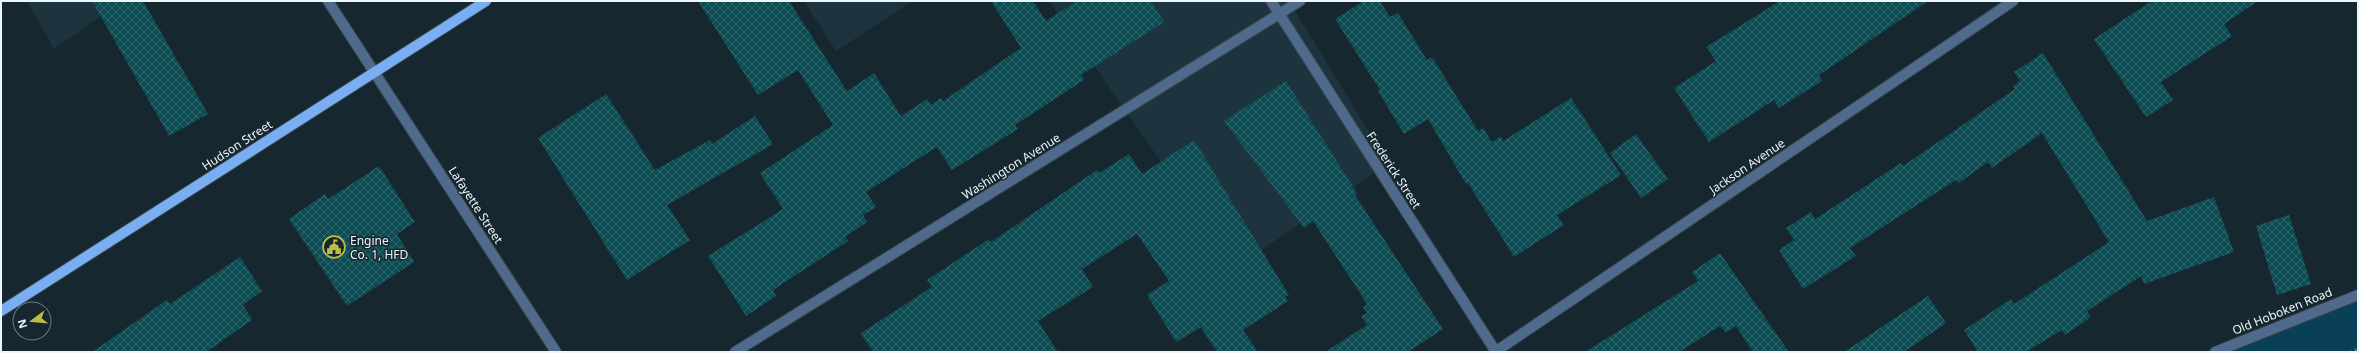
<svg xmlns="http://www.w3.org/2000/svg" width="2359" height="353" font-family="'Noto Sans',sans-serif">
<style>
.built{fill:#1d343f}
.green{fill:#094057}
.building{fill:url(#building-cross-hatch)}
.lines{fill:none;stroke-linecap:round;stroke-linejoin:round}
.minor-casing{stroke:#35444c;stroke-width:12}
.major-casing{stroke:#35444c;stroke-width:12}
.path{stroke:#647279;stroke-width:2.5;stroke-dasharray:2 3;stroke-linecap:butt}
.minor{stroke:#506a8b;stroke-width:10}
.major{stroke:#79aef3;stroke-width:10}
.labels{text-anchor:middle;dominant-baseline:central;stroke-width:3;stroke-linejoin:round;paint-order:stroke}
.street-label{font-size:12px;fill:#ecf6fb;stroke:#17272f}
.poi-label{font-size:12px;fill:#ecf6fb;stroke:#17272f;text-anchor:start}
</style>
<defs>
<pattern id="building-cross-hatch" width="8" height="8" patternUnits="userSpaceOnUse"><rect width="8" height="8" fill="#0d4c53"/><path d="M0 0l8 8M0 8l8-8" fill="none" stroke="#30666d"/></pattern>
</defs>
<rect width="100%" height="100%" fill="#17272f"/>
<g class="built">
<path d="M27,1H122L54,49Z"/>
<path d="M804,1H913L836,51Z"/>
<path d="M1049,1H1289L1388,163L1235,268Z"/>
</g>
<path class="green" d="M2358,296V352H2208Z"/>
<g class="building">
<path d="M92,1H143L208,114L169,136Z"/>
<path d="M698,1H789L847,91L874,73L901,116L927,99L931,105L941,98L943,101L1021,48L991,1H1033L1046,21L1077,1H1151L1164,22L1081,75L1084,80L1015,125L1018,129L952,170L937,147L866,192L876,207L863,215L867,222L845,237L848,241L773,290L776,296L746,316L708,256L783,209L760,173L833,125L798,70L758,95Z"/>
<path d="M1364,1H1380L1390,17L1398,13L1427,60L1432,57L1478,131L1483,128L1492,142L1501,136L1503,141L1571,98L1621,175L1557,215L1564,225L1514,257L1468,183L1466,184L1428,119L1404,134L1378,91L1380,90L1335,19Z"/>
<path d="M1780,1H1928L1819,75L1822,81L1779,108L1774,100L1709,142L1674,88L1716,61L1706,47Z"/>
<path d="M2152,1H2258L2224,24L2232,36L2161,82L2173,100L2146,117L2094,39Z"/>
<path d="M2043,53L2147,221L2214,197L2234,252L2144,284L2141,276L2087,311L2091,317L2065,335L2062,330L2026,352H1978L1964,330L2011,299L2014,304L2109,242L2042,133L1992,168L1988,162L1959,183L1956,180L1850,248L1856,256L1803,289L1779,250L1794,240L1786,228L1811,212L1815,219L1901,163L1903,166L2015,89L2013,86L2020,81L2014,72Z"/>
<path d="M1286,81L1357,193L1355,195L1443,329L1408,352H1325L1367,325L1361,316L1367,313L1363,307L1367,304L1313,221L1304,228L1224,121Z"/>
<path d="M606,94L655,170L710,140L712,144L755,116L773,144L667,205L690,240L627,280L538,138Z"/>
<path d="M1636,134L1668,179L1641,198L1610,153Z"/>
<path d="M1194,140L1289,295L1285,297L1288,301L1243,330L1258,352H1217L1201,327L1176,342L1147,295L1169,281L1137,234L1082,269L1093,287L1038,321L1058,352H873L861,333L932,287L927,280L989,239L991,242L1097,170L1099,173L1129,154L1142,174Z"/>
<path d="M379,166L415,222L397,234L414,262L347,306L289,219L325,194L328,199Z"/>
<path d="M2289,215L2311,284L2277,295L2256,226Z"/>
<path d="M1720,253L1789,352H1753L1736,326L1726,333L1720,326L1679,352H1585L1698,281L1692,272Z"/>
<path d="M240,257L262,291L243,305L252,320L206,352H92L167,300L170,304Z"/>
<path d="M1928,296L1946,323L1904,352H1844Z"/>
</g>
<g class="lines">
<g class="minor-casing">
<g id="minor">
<path d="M328,1L556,352"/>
<path d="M1271,1L1496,352"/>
<path d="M735,352L1300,1"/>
<path d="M1495,352L2013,1"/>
<path d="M2215,352L2358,295"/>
</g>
</g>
<g class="major-casing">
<path id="major" d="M1,311L486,1"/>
</g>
<path class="path" d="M2350,352L2358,349"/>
<use href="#minor" class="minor"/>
<use href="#major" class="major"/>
</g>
<defs>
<g id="civic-ring" transform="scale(1.15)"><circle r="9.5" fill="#17272f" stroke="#bebf42" stroke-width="1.5"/><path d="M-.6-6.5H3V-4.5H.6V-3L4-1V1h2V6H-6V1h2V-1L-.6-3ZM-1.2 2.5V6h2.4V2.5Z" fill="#bebf42"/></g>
</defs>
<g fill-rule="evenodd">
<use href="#civic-ring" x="334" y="247"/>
</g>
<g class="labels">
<g class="street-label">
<text transform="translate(237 145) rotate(-33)">Hudson Street</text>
<text transform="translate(1011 166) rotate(-32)">Washington Avenue</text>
<text transform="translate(1747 166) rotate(-34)">Jackson Avenue</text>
<text transform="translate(1394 170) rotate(57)">Frederick Street</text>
<text transform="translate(476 205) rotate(57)">Lafayette Street</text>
<text transform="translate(2282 311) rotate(-22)">Old Hoboken Road</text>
</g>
<g class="poi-label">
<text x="350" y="240">Engine<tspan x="350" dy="14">Co. 1, HFD</tspan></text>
</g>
</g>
<rect width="2359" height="353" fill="none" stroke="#ecf6fb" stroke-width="4"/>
<g transform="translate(32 321) rotate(254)"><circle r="19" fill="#17272f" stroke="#6c7a81"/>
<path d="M0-3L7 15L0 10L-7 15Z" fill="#bebf42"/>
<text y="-6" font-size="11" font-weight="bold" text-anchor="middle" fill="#ecf6fb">N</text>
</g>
</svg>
